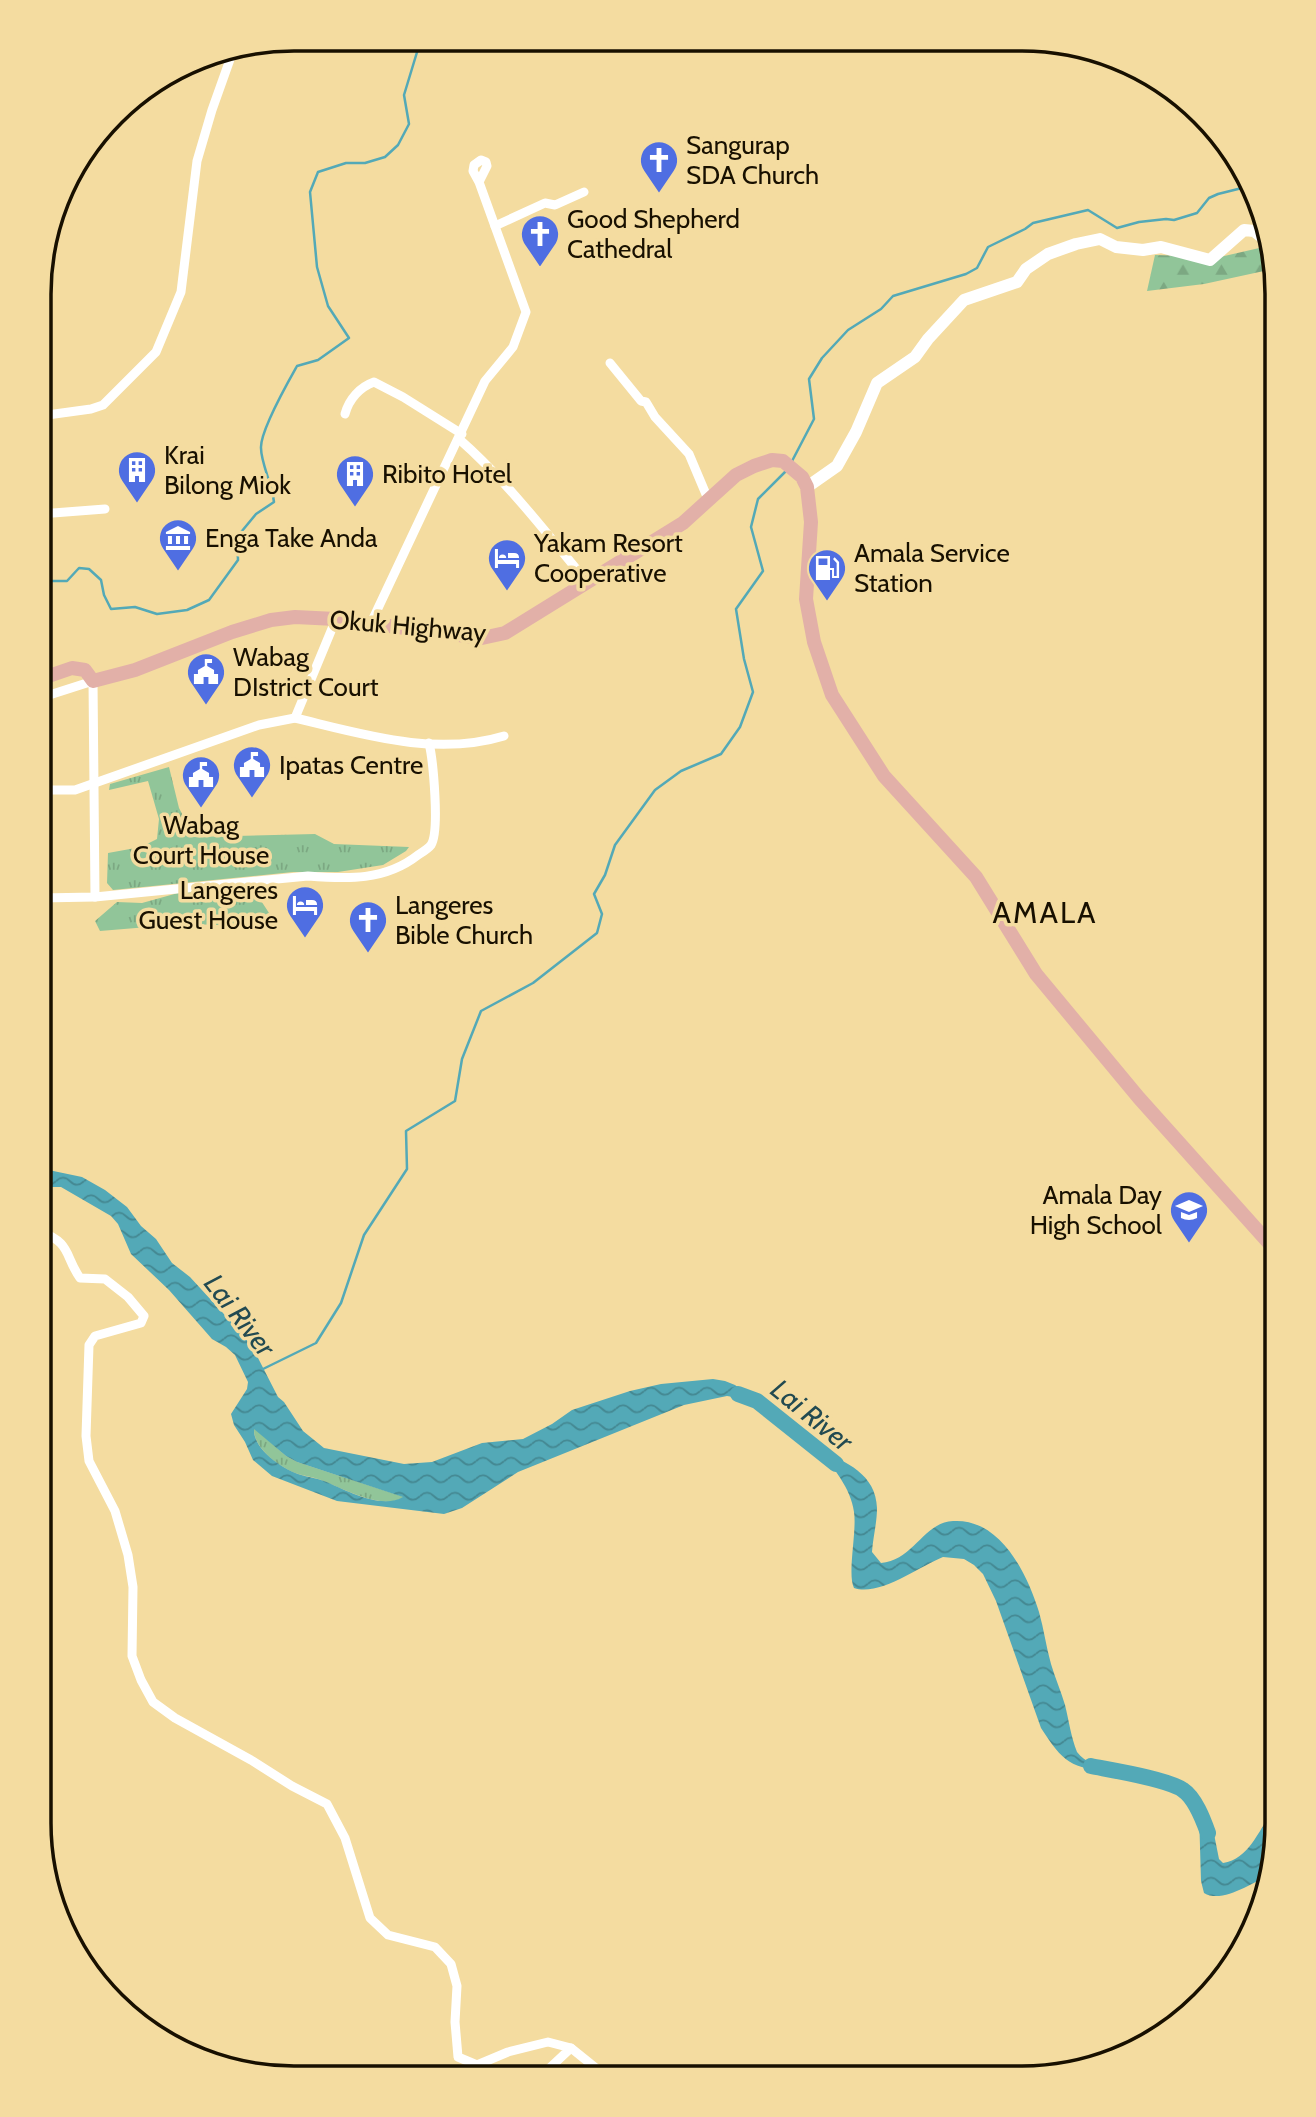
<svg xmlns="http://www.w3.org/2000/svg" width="1316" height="2117" font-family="Cabin,sans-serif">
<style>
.grass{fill:url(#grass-tufts)}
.forest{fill:url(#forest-firs)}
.water{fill:url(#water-waves);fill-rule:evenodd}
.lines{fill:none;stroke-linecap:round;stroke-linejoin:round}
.stream{stroke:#53a9b7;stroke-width:2.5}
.river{stroke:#53a9b7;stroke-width:16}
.minor{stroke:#fff;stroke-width:9}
.tertiary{stroke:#fff;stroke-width:12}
.primary{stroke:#e2b0a8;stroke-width:14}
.labels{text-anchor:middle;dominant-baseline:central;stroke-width:7;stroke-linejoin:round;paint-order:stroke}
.poi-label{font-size:26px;fill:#181000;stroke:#f4dca0;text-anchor:start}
.street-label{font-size:26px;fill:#181000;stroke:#f4dca0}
.water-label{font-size:28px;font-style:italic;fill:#224a51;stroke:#f4dca0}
.quarter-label{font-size:30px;letter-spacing:2px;fill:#181000;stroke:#f4dca0}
.rim{fill:none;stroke:#181000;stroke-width:3.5}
</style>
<defs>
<pattern id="grass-tufts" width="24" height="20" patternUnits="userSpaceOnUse" patternTransform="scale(1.75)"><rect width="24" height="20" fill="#91c599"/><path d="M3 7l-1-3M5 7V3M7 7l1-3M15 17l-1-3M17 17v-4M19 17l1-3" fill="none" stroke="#7ca882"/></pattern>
<pattern id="forest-firs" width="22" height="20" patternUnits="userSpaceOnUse" patternTransform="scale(1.75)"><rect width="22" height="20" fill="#91c599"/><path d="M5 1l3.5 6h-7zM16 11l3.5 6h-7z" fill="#7ca882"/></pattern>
<pattern id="water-waves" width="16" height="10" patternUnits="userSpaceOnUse" patternTransform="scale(1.75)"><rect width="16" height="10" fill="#53a9b7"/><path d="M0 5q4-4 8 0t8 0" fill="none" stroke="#448892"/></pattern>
</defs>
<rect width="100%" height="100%" fill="#f4dca0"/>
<g class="grass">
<path d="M169,767L179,808L194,837L315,834L334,844L409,847L406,851L383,865L338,872H293L113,890L107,883L108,853L141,847L157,839L159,819L148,781L109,790L110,784Z"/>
<path d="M254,890L271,916L260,926L184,924L100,931L95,921L117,902L142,903L178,893Z"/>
<path d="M254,1428L286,1456L297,1462L404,1497C383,1511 342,1488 321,1480C313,1477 304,1476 295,1473C278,1466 253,1448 254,1428Z"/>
</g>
<path class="forest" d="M1268,246L1273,269L1204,284L1147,291L1155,255L1220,257Z"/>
<g class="water">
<path d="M39,1168L82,1177L105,1190L127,1207L141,1226L156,1239L172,1263L190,1277L244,1336L257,1356L278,1397L284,1402L303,1431L324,1448L404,1464L432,1462L482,1443L523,1439L552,1424L572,1410L630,1391L661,1384L713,1379L725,1381L735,1385L757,1401L727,1396L684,1405L518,1472L462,1508L444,1514L337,1501L272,1476L253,1460L245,1442L234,1425L231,1414L247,1389L248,1382L235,1355L226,1347L212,1339L169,1290L131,1254L118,1224L111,1216L61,1187H39ZM254,1429L286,1456L297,1462L403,1497C381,1510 346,1490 324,1481C316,1478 307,1477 298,1474C281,1468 253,1449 254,1429Z"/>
<path d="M820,1450C846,1462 876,1474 877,1508C877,1523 873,1537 872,1552L881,1563C914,1560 924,1522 953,1521C1000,1518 1027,1573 1039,1612C1044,1629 1046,1647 1051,1664C1055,1678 1061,1691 1065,1705C1069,1721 1071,1737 1077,1752C1085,1763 1100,1766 1112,1771C1071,1769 1063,1762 1041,1728L996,1601L983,1574L974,1565L964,1559L943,1557C920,1566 879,1597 854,1588C847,1574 857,1532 854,1512C851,1488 833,1468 820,1450Z"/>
<path d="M1277,1806V1840L1269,1875C1252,1883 1222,1904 1204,1893L1201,1881L1199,1813L1213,1829L1219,1859L1223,1863C1252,1858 1259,1826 1277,1806Z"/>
</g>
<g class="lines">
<g class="stream">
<path d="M791,463L814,419L809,379L822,358L848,330L881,309L893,296L966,274L977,268L988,247L1025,229L1033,223L1088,210L1117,228L1139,222L1166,219L1174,220L1197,213L1209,198L1218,194L1242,188L1255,192"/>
<path d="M40,579L45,581H67L79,568L89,569L101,580L104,595L111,609L135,607L157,614L187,610L209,600L238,560L237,537L256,514L274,502C272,484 261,463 261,448C260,431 288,382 297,366L318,360L349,338L328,306L317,267L310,192L318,172L346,163H365L385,157L398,145L409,124L404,95L421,39"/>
<path d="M263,1369L316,1343L341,1303L364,1235L407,1169L406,1131L455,1101L462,1059L481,1011L533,983L597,933L602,914L594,894L605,875L615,845L655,790L681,771L721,754L740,727L753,692L744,659L736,609L763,571L751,527L758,499L786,471"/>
</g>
<g class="river">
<path d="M738,1394L757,1401L836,1464"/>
<path d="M1091,1766C1111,1770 1168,1779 1183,1790C1195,1798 1203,1819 1208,1833"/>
</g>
<g class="minor">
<path d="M495,226L545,203L555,205L584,192"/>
<path d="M610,363L641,401L646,402L655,417L689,454L708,499"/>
<path d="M345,414C349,399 360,387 374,382L403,397L462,434"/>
<path d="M40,416L91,409L103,405L156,352L181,292L197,161L212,110L233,51"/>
<path d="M459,439C507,481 547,534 588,583"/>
<path d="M40,514L105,509"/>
<path d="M371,623L485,381L513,347L526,312L479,182L487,166L486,162L481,160L474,165L473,171L479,182"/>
<path d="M40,698L93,681L95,897"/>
<path d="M295,718L336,619"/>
<path d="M40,790H75L259,725L295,718C362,734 435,757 504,736"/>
<path d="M40,898L95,897L308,876C347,879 385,881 418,855C421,853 428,849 431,845C440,831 433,760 429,743"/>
<path d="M39,1231C72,1243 64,1255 80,1278L105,1279L128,1297L144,1316L141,1323L95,1336L89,1345L86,1436L89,1461L115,1511L128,1555L133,1587L132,1656L141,1680L153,1702L175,1718L251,1760L292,1786L327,1804L345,1838L370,1918L388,1935L435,1947L451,1964L457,1986L455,2022L458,2057L477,2065L508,2052L548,2042L571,2048L540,2077"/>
<path d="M571,2048L607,2077"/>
<path d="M928,2078L931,2075L960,2078"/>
</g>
<path class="tertiary" d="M807,487L837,466L856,432L877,383L915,357L928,339L964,300L1017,282L1026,269L1048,254L1076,244L1100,239L1116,247L1143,250L1161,247L1210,260L1244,230L1254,231L1267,241"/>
<path class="primary" d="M40,679L72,668L85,670L93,681L135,670L232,632L271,620L295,617L336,619L482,638L505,633L683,523L736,475L754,466L772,460L783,461L802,477L807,487L811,522L806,599L814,642L832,695L884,776L976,877L1036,974L1139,1098L1277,1252"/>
</g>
<defs>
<g id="church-pin" transform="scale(2.0125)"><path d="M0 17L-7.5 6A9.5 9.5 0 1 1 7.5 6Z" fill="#4f6ee2" stroke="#f4dca0"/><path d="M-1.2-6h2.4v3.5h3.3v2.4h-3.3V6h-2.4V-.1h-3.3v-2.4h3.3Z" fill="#fff"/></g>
<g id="building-pin" transform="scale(2.0125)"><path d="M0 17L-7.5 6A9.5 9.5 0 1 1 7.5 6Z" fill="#4f6ee2" stroke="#f4dca0"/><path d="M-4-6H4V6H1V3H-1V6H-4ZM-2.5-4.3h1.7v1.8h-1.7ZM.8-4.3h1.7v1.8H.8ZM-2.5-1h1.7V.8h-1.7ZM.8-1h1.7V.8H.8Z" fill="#fff"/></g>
<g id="museum-pin" transform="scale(2.0125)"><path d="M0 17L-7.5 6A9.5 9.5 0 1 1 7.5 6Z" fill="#4f6ee2" stroke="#f4dca0"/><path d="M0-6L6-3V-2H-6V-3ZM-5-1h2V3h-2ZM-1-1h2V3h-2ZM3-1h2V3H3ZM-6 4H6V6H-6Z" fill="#fff"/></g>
<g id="hotel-pin" transform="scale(2.0125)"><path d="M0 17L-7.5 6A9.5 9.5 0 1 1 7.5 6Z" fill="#4f6ee2" stroke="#f4dca0"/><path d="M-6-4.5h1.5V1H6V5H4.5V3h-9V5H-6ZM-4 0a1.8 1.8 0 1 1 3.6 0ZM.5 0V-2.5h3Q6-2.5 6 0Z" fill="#fff"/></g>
<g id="fuel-pin" transform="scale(2.0125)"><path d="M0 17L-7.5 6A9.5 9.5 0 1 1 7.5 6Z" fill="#4f6ee2" stroke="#f4dca0"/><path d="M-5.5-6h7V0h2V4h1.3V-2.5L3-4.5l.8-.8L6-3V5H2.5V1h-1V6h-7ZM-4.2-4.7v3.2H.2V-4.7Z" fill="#fff"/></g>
<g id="civic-pin" transform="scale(2.0125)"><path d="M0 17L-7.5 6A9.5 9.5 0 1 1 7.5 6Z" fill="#4f6ee2" stroke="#f4dca0"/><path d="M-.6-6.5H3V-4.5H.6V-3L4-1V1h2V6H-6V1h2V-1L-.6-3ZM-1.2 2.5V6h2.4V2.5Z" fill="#fff"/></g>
<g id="school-pin" transform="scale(2.0125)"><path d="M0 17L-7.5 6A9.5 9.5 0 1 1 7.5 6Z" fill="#4f6ee2" stroke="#f4dca0"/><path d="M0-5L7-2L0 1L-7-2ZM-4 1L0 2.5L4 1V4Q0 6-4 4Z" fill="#fff"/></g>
</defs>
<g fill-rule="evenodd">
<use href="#church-pin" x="659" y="160"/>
<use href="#church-pin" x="540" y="234"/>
<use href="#building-pin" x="137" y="470"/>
<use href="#building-pin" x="355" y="474"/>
<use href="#museum-pin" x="178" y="538"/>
<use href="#hotel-pin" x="507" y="558"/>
<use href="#fuel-pin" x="827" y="568"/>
<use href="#civic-pin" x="206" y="672"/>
<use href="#civic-pin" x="252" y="765"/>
<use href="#civic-pin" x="201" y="775"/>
<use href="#hotel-pin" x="305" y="905"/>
<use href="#church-pin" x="368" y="920"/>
<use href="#school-pin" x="1189" y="1210"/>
</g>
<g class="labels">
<g class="poi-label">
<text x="686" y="145">Sangurap<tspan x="686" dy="30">SDA Church</tspan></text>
<text x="567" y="219">Good Shepherd<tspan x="567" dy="30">Cathedral</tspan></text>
<text x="164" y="455">Krai<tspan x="164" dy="30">Bilong Miok</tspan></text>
<text x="382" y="474">Ribito Hotel</text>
<text x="205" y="538">Enga Take Anda</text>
<text x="534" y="543">Yakam Resort<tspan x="534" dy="30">Cooperative</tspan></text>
<text x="854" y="553">Amala Service<tspan x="854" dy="30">Station</tspan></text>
<text x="233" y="657">Wabag<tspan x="233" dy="30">DIstrict Court</tspan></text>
<text x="279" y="765">Ipatas Centre</text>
<text x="201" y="825" text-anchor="middle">Wabag<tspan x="201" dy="30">Court House</tspan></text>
<text x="278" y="890" text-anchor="end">Langeres<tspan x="278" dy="30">Guest House</tspan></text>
<text x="395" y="905">Langeres<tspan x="395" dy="30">Bible Church</tspan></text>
<text x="1162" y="1195" text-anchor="end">Amala Day<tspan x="1162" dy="30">High School</tspan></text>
</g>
<g class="street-label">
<text transform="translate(408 626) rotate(5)">Okuk Highway</text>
</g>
<g class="water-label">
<text transform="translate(240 1315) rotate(52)">Lai River</text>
<text transform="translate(812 1415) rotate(39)">Lai River</text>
</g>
<g class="quarter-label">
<text x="1045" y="912">AMALA</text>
</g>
</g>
<path d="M0 0H1316V2117H0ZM294 51H1022A243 243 0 0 1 1265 294V1823A243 243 0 0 1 1022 2066H294A243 243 0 0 1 51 1823V294A243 243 0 0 1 294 51Z" fill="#f4dca0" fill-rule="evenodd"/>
<path class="rim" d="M294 51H1022A243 243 0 0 1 1265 294V1823A243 243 0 0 1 1022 2066H294A243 243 0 0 1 51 1823V294A243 243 0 0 1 294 51Z"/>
</svg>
